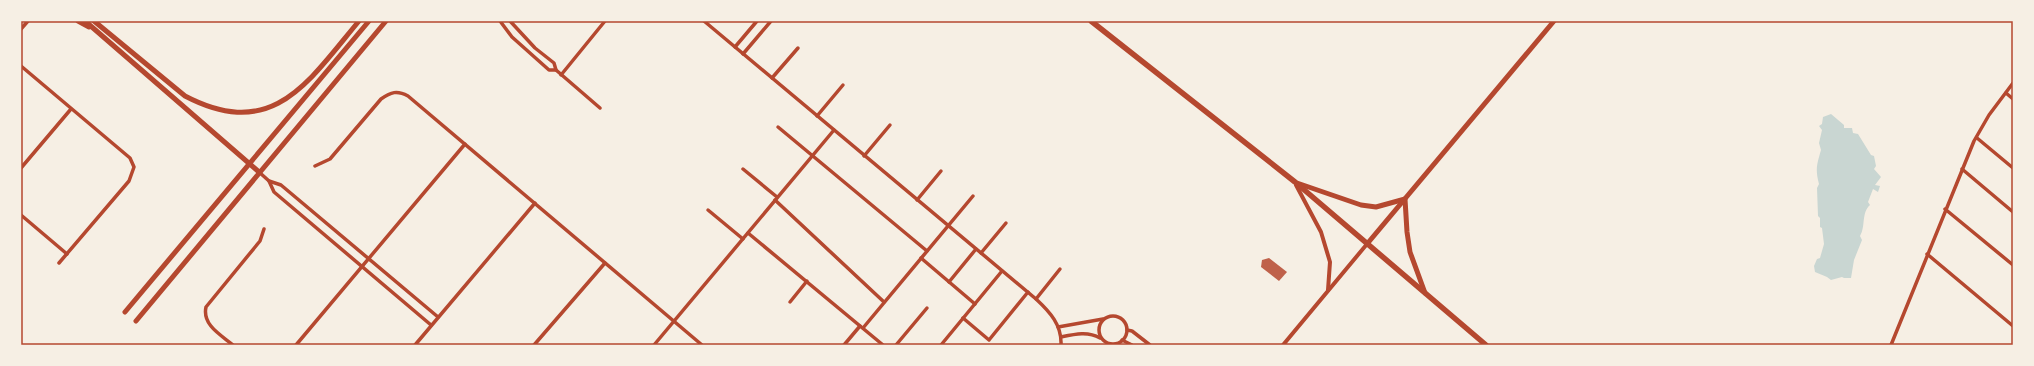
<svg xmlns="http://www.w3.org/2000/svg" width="2034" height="366" font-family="Karla,sans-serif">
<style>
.water{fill:#c9d6d2}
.building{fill:#bf614a}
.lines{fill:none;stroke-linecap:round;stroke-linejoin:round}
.minor{stroke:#b5482f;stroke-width:3.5}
.tertiary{stroke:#b5482f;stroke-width:4}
.secondary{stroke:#b5482f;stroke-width:5}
.primary{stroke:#b5482f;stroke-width:5.5}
.neatline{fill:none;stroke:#b5482f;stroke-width:1.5}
</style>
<rect width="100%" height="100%" fill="#f6efe4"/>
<path class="water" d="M1831,114L1844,125V128H1852L1853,133L1858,134L1871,155L1874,156L1876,166L1874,169L1881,177L1875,185L1880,186L1878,192L1873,189L1868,202L1870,205C1861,213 1866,226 1860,236L1862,240L1854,260L1851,278H1844L1842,277L1831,280L1827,277L1815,272L1814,266L1817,259L1820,258L1824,244L1822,228L1820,227V218L1818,216L1817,188L1819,184C1815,169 1817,164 1821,150L1819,143L1822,130L1819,126L1822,124L1823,117Z"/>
<path class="building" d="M1269,258L1287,272L1279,281L1261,267L1262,260Z"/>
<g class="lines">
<g class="minor">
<path d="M500,21L512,37L549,70H556"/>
<path d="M510,21L535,48L554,63L556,70L600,108"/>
<path d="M704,21L1036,299C1050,312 1062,325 1061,345"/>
<path d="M21,29L28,21"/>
<path d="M735,47L757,21"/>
<path d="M743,54L771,21"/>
<path d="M21,66L130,158L134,167L129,181L59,263"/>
<path d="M561,75L605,21"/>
<path d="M772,78L798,48"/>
<path d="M2006,93L2013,99"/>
<path d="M817,116L843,85"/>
<path d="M778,127L927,251"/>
<path d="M1977,138L2013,168"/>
<path d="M864,156L890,125"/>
<path d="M315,166L330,159L381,99C391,92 397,90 408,96L702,345"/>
<path d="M21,168L71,109"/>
<path d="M743,169L777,197"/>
<path d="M1962,169L2013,212"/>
<path d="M259,172L269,181L281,185L438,317"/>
<path d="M269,181L274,192L431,325"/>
<path d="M775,200L884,302"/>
<path d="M917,200L941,171"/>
<path d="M1945,209L2013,265"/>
<path d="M708,210L743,239"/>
<path d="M21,215L67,254"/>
<path d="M748,233L883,345"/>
<path d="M981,253L1006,223"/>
<path d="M1927,254L2013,326"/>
<path d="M921,258L975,304"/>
<path d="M949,282L976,249"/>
<path d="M1036,299L1060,269"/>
<path d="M790,302L807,281"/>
<circle cx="1113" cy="330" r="14"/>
<path d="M963,318L989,340L1028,292"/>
<path d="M1058,327L1103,319"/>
<path d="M863,328L973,196"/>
<path d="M1127,330L1132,331L1150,345"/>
<path d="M1061,337C1075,334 1088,331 1100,338"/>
<path d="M1122,340L1132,345"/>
<path d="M233,345C221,335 202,325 206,307L260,241L264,229"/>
<path d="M296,345L465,144"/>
<path d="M415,345L535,203"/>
<path d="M534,345L605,263"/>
<path d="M654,345L834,130"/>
<path d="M844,345L860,326"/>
<path d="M896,345L927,308"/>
<path d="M941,345L1002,271"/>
<path d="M1891,345L1974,141L1989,115L2013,83"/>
</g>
<g class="tertiary">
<path d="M1296,185L1321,232L1330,262L1328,290"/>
<path d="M1283,345L1367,244"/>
</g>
<g class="secondary">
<path d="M78,21L89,27"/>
<path d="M85,21L259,172"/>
<path d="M94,21L185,96C273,142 308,82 359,21"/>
<path d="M1297,183L1361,205L1376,207L1405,199L1407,232L1410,252L1425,293"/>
<path d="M1367,244L1554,21"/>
<path d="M125,312L369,21"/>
<path d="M136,321L386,21"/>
</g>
<path class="primary" d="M1091,21L1295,182L1486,345"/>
</g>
<rect width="2034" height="366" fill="none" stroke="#f6efe4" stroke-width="44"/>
<rect x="22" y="22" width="1990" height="322" class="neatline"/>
</svg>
